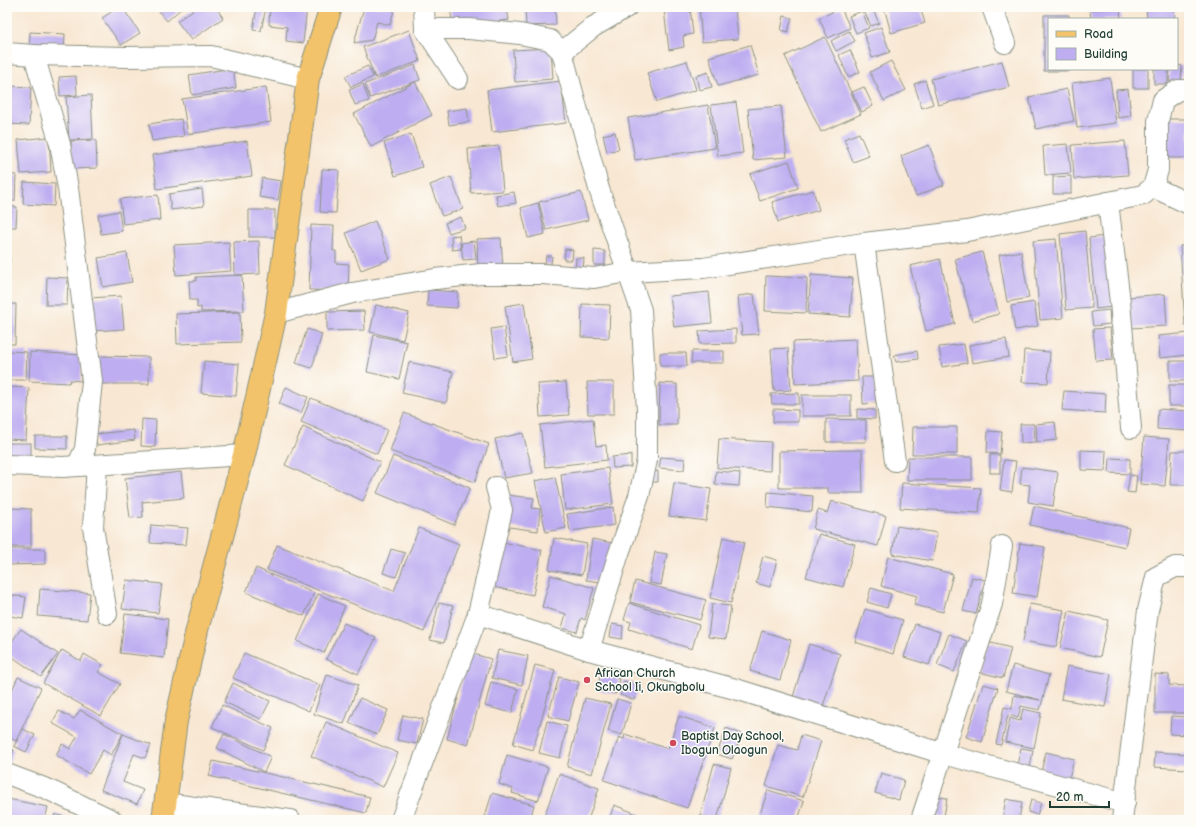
<svg xmlns="http://www.w3.org/2000/svg" width="1196" height="827" font-family="'Balsamiq Sans',sans-serif">
<style>
.building{fill:#beaef1}
.lines{fill:none;stroke-linecap:round;stroke-linejoin:round}
.minor-casing{stroke:#8c9283;stroke-width:22}
.major-casing{stroke:#8c9283;stroke-width:24}
.minor{stroke:#fff;stroke-width:20}
.major{stroke:#f2c36a;stroke-width:22}
.poi-dot{fill:#d1495b;stroke:#fdfcf7;stroke-width:1.5}
.labels{text-anchor:middle;dominant-baseline:central;stroke-width:3;stroke-linejoin:round;paint-order:stroke}
.poi-label{font-size:12px;fill:#1f3d34;stroke:#fdfcf7;text-anchor:start}
</style>
<rect width="100%" height="100%" fill="#fdfcf7"/>
<filter id="ink" filterUnits="userSpaceOnUse"><feTurbulence type="fractalNoise" baseFrequency=".025" numOctaves="2"/><feDisplacementMap in="SourceGraphic" scale="8" xChannelSelector="R" yChannelSelector="G"/><feConvolveMatrix kernelMatrix="1 2 1 2 8 2 1 2 1" color-interpolation-filters="sRGB"/></filter>
<filter id="wash" filterUnits="userSpaceOnUse"><feTurbulence type="fractalNoise" baseFrequency=".012" numOctaves="4" result="noise"/><feDisplacementMap in="SourceGraphic" scale="16" xChannelSelector="R" yChannelSelector="G"/><feGaussianBlur stdDeviation="0.9" result="paint"/><feColorMatrix in="noise" values="0 0 0 0 0 0 0 0 0 0 0 0 0 0 0 0 0 1.4 0 .05"/><feComposite in="paint" operator="in"/></filter>
<g filter="url(#wash)">
<rect width="100%" height="100%" fill="#f8e7d2"/>
<g id="blocks">
<g class="building">
<path d="M119,7H122L140,33L121,45L102,18Z"/>
<path d="M155,7H183L167,21Z"/>
<path d="M197,7H216L223,18L191,40L177,21Z"/>
<path d="M257,7H266L261,31L253,30Z"/>
<path d="M270,7H307L303,43L286,41L287,27L269,25Z"/>
<path d="M364,7H395L390,25L377,22L372,40L354,43Z"/>
<path d="M450,7H507L509,20L453,27Z"/>
<path d="M525,7H555L556,25L526,26Z"/>
<path d="M690,7L693,34L683,36L684,47L669,50L664,10Z"/>
<path d="M699,7H735L738,39L702,42Z"/>
<path d="M884,7H920L925,23L891,33Z"/>
<path d="M1174,7L1175,19H1147L1146,10Z"/>
<path d="M841,8L850,28L828,38L819,18Z"/>
<path d="M872,8L879,23L871,26L864,11Z"/>
<path d="M1120,8L1121,19H1091L1090,10Z"/>
<path d="M862,11L869,28L856,33L849,16Z"/>
<path d="M1044,15H1069V19H1049V69H1069V71H1044Z"/>
<path d="M784,16L792,18L788,32L781,30Z"/>
<path d="M881,27L890,52L872,58L864,33Z"/>
<path d="M409,30L420,61L375,78L363,47Z"/>
<path d="M849,31L855,41L836,51L831,41Z"/>
<path d="M30,32L65,34L64,53L29,51Z"/>
<path d="M825,37L861,114L821,132L785,56Z"/>
<path d="M750,45L759,75L718,86L709,57Z"/>
<path d="M551,48L553,79L515,82L513,50Z"/>
<path d="M850,50L860,72L848,77L839,55Z"/>
<path d="M687,61L696,90L657,102L647,73Z"/>
<path d="M891,61L906,90L884,101L870,72Z"/>
<path d="M1002,61L1009,87L938,105L931,79Z"/>
<path d="M415,65L420,80L370,98L365,84Z"/>
<path d="M1177,65L1182,66L1181,82L1169,81L1170,69H1177Z"/>
<path d="M368,66L373,77L351,87L345,76Z"/>
<path d="M233,68L236,88L192,95L189,75Z"/>
<rect x="1133" y="69" width="15" height="19"/>
<rect x="1154" y="69" width="14" height="15"/>
<path d="M708,72L712,87L699,90L696,76Z"/>
<path d="M76,76L77,95L60,96L59,77Z"/>
<path d="M1110,78L1116,123L1077,128L1072,83Z"/>
<path d="M925,80L933,104L922,108L914,84Z"/>
<path d="M561,81L566,123L492,132L487,90Z"/>
<path d="M415,82L432,115L371,147L354,114Z"/>
<path d="M363,84L369,101L355,105L349,90Z"/>
<path d="M7,86L31,87L29,125L7,124Z"/>
<path d="M266,87L271,122L188,134L182,99Z"/>
<path d="M864,87L873,106L862,112L852,92Z"/>
<path d="M1067,89L1074,121L1036,129L1029,97Z"/>
<path d="M1128,89L1131,116L1118,118L1116,90Z"/>
<path d="M91,95L93,139L69,140L66,97Z"/>
<path d="M736,102L743,153L718,156L711,105Z"/>
<path d="M708,105L715,148L635,160L628,118Z"/>
<path d="M781,106L787,157L753,160L748,109Z"/>
<path d="M467,108L469,122L449,125L447,111Z"/>
<path d="M181,119L184,136L152,141L149,124Z"/>
<rect x="1163" y="119" width="26" height="39"/>
<path d="M615,132L619,149L607,152L603,135Z"/>
<path d="M859,133L869,156L853,162L844,139Z"/>
<path d="M411,134L422,167L395,176L384,143Z"/>
<path d="M49,137L51,172L21,174L18,140Z"/>
<path d="M96,140L97,168L72,169L71,141Z"/>
<path d="M247,141L252,176L157,189L152,155Z"/>
<path d="M1125,141L1128,175L1074,179L1072,145Z"/>
<path d="M1068,144L1071,173L1045,175L1043,146Z"/>
<path d="M929,145L944,185L916,196L901,156Z"/>
<path d="M499,146L503,191L471,193L468,149Z"/>
<path d="M789,161L798,188L760,201L750,174Z"/>
<path d="M322,169L339,170L336,213L320,212Z"/>
<path d="M7,174L16,175L15,201H7Z"/>
<path d="M1071,176V194H1053V177Z"/>
<path d="M451,177L463,209L442,216L430,185Z"/>
<path d="M262,178L281,181L278,200L259,197Z"/>
<path d="M24,182L55,184L54,206L23,204Z"/>
<path d="M202,189L204,206L171,210L169,194Z"/>
<path d="M813,190L819,210L778,222L772,202Z"/>
<path d="M514,192L516,203L498,206L496,195Z"/>
<path d="M581,192L588,220L546,230L539,202Z"/>
<path d="M158,195L160,220L123,224L120,199Z"/>
<path d="M538,203L545,234L528,238L521,208Z"/>
<path d="M7,206L17,207L16,227H7Z"/>
<rect x="249" y="210" width="26" height="27"/>
<path d="M119,211L122,231L101,234L98,215Z"/>
<path d="M461,217L465,228L449,233L445,223Z"/>
<path d="M375,221L390,259L361,270L346,233Z"/>
<path d="M311,225L334,226L333,251H336V263L349,264L348,291L309,290Z"/>
<path d="M1085,231L1092,308L1066,310L1060,234Z"/>
<path d="M459,235L461,249L452,250L451,236Z"/>
<path d="M1106,236L1113,307L1096,309L1089,238Z"/>
<path d="M501,238L503,269L478,270L477,239Z"/>
<path d="M1056,239L1063,318L1040,320L1033,241Z"/>
<path d="M259,241L260,274L235,275L234,242Z"/>
<path d="M474,241L476,259L463,260L461,243Z"/>
<path d="M229,242L231,271L176,275L174,245Z"/>
<path d="M1189,245V324L1185,325L1180,246Z"/>
<path d="M565,249L573,250L572,260H564Z"/>
<path d="M594,250L605,251V265H594Z"/>
<path d="M1021,251L1029,298L1007,302L999,255Z"/>
<path d="M982,252L999,314L972,321L955,259Z"/>
<path d="M127,253L132,282L103,287L98,258Z"/>
<path d="M546,256H552L551,264H545Z"/>
<path d="M7,258H10L8,293H7Z"/>
<path d="M576,258H584L583,272H575Z"/>
<path d="M940,259L955,324L926,331L910,266Z"/>
<path d="M242,275L244,311L201,312V307L197,308V300H190L189,281H196V277Z"/>
<path d="M811,275L853,278L850,317L808,314Z"/>
<path d="M766,276L807,278L806,313L765,311Z"/>
<path d="M47,277L68,278L67,305H46Z"/>
<path d="M428,290L458,292L457,308L427,306Z"/>
<path d="M709,292L712,323L674,327L670,296Z"/>
<path d="M754,294L759,334L742,335L738,296Z"/>
<path d="M1165,294L1167,326L1130,328L1128,297Z"/>
<path d="M121,296L124,329L93,331L90,298Z"/>
<path d="M1034,302L1038,326L1015,330L1011,306Z"/>
<path d="M524,303L532,359L513,362L505,306Z"/>
<path d="M7,304H16L15,344H7Z"/>
<path d="M582,304L610,305L609,338L581,337Z"/>
<path d="M376,305L409,313L403,340L370,332Z"/>
<path d="M1109,310L1110,324L1093,326L1091,312Z"/>
<path d="M364,311L365,330L327,331V312Z"/>
<path d="M240,312L241,342L177,344L176,314Z"/>
<path d="M504,327L508,356L495,358L491,329Z"/>
<path d="M1110,328L1113,360L1096,361L1093,329Z"/>
<path d="M307,329L322,334L312,368L296,363Z"/>
<path d="M736,329V343L700,344L699,331Z"/>
<path d="M1189,333V355L1160,358L1158,336Z"/>
<path d="M374,335L407,342L399,379L367,372Z"/>
<path d="M856,339L858,381L795,384L793,342Z"/>
<path d="M1006,339L1009,357L972,363L969,345Z"/>
<path d="M964,344L967,363L942,367L939,347Z"/>
<path d="M788,348L791,390L774,391L771,349Z"/>
<path d="M1024,350L1050,352L1048,383L1022,382Z"/>
<path d="M7,351L27,352L26,380H11V383H7Z"/>
<path d="M692,351H724V363H691Z"/>
<path d="M917,351L918,359L896,362L894,355Z"/>
<path d="M30,352L82,355L81,381L70,380L69,383L29,381Z"/>
<path d="M660,353H686L687,366H660Z"/>
<path d="M99,356L149,357V384H99Z"/>
<path d="M204,361L239,364L236,396L201,393Z"/>
<rect x="1170" y="361" width="19" height="20"/>
<path d="M409,362L453,372L446,403L402,393Z"/>
<path d="M862,377H875L876,403L863,404Z"/>
<path d="M566,382L569,415L540,417L538,384Z"/>
<path d="M587,382H614V414H588Z"/>
<path d="M660,383L677,384V425H659Z"/>
<rect x="1169" y="385" width="20" height="21"/>
<path d="M10,387L29,388L26,440L7,439Z"/>
<path d="M286,387L308,397L301,413L279,404Z"/>
<path d="M1064,391L1106,394L1105,413L1062,410Z"/>
<path d="M799,393V404H772L771,394Z"/>
<rect x="802" y="395" width="49" height="21"/>
<path d="M311,398L387,430L377,454L301,422Z"/>
<path d="M773,409L798,410V422H773Z"/>
<path d="M857,409L875,410V419L857,418Z"/>
<path d="M1158,409L1189,411V431L1157,429Z"/>
<path d="M404,413L489,444L475,482L390,451Z"/>
<path d="M142,419L156,420L155,447L141,446Z"/>
<path d="M593,419L596,446L606,445L607,460L545,467L540,425Z"/>
<path d="M826,419L866,420V442H826Z"/>
<path d="M1055,422L1057,440L1037,442L1036,424Z"/>
<path d="M1020,424H1034L1035,442L1021,443Z"/>
<path d="M303,427L380,462L363,501L285,465Z"/>
<path d="M913,427H957V454H912Z"/>
<path d="M134,430L135,440L97,445L95,434Z"/>
<path d="M988,431L1002,432L1000,454L987,453Z"/>
<path d="M523,433L533,473L504,478L495,439Z"/>
<path d="M35,436H67V449L35,448Z"/>
<path d="M1144,437L1169,439L1165,486L1140,484Z"/>
<path d="M719,439L771,442L770,471L717,468Z"/>
<rect x="9" y="443" width="22" height="16"/>
<path d="M862,450L863,493H828V488H779V451Z"/>
<path d="M1081,450L1106,451L1105,471L1081,470Z"/>
<path d="M1172,451H1189V485H1170Z"/>
<path d="M631,455V467L613,468L612,457Z"/>
<rect x="990" y="455" width="10" height="18"/>
<path d="M393,456L470,488L454,525L377,493Z"/>
<path d="M661,457L685,459L684,470L659,468Z"/>
<path d="M908,457H972V480H907Z"/>
<path d="M1110,458L1130,459V474L1109,473Z"/>
<path d="M1004,460L1016,461L1012,492L1000,490Z"/>
<path d="M1022,467L1058,472L1053,506L1028,502L1030,485L1020,484Z"/>
<path d="M608,468L613,504L565,510L561,474Z"/>
<path d="M658,471V482H651V472Z"/>
<path d="M716,471L740,473L739,486L715,484Z"/>
<path d="M181,472L184,498L142,502L143,517L130,518L125,478Z"/>
<path d="M1130,475L1137,476L1135,493L1127,492Z"/>
<path d="M555,477L566,528L546,532L535,481Z"/>
<path d="M674,483L711,489L706,521L669,516Z"/>
<path d="M902,483L981,488L979,513L900,508Z"/>
<path d="M768,492L813,496L812,512L767,507Z"/>
<path d="M506,495L534,498L532,508L540,509L538,531L502,526Z"/>
<path d="M831,501L886,516L878,546L813,529L818,510L827,513Z"/>
<path d="M1034,506L1129,528L1125,547L1030,525Z"/>
<path d="M613,507L615,525L570,531L567,514Z"/>
<path d="M10,508L31,509V547H9Z"/>
<path d="M151,525L188,528L186,545L150,543Z"/>
<path d="M897,526L937,533L932,561L892,554Z"/>
<path d="M419,528L459,544L424,632L267,570L277,545L394,591Z"/>
<path d="M819,534L855,544L843,587L806,577Z"/>
<path d="M723,537L744,542L731,603L710,598Z"/>
<path d="M554,538L587,544L582,575L549,570Z"/>
<path d="M592,539L612,543L606,583L586,580Z"/>
<path d="M502,542L542,550L533,595L493,587Z"/>
<path d="M1020,543L1045,547L1037,597L1013,593Z"/>
<path d="M7,549H45V564L7,565Z"/>
<path d="M391,549L405,553L396,577L383,573Z"/>
<path d="M655,552L667,554L661,585L649,583Z"/>
<path d="M763,556L777,560L770,587L756,583Z"/>
<path d="M888,557L953,574L943,612L914,605L917,596L881,586Z"/>
<path d="M256,568L314,593L304,616L246,592Z"/>
<path d="M551,575L594,588L585,620L581,618L577,632L562,628L566,614L542,607Z"/>
<path d="M972,577L985,580L976,614L963,611Z"/>
<path d="M126,580L162,584L158,613L122,609Z"/>
<path d="M635,581L706,600L700,620L630,602Z"/>
<path d="M871,588L891,594L887,608L867,602Z"/>
<path d="M40,589L90,593L87,620L38,616Z"/>
<path d="M318,594L345,606L324,653L297,641Z"/>
<path d="M7,595L26,597L23,618L10,616L9,625H7Z"/>
<path d="M439,603L453,606L444,643L430,640Z"/>
<path d="M629,603L699,625L692,649L629,629L631,622L624,620Z"/>
<path d="M712,604L731,606L726,639L708,637Z"/>
<path d="M1030,604L1064,610L1056,647L1023,641Z"/>
<path d="M865,609L903,620L893,654L855,642Z"/>
<path d="M1069,611L1108,620L1100,657L1060,648Z"/>
<path d="M125,614L168,619L164,658L120,653Z"/>
<path d="M344,623L376,638L358,674L326,659Z"/>
<path d="M612,624L623,626L622,639L610,637Z"/>
<path d="M915,624L940,632L929,665L904,657Z"/>
<path d="M21,629L58,654L41,677L7,653V648Z"/>
<path d="M762,631L791,640L780,680L750,671Z"/>
<path d="M949,634L967,641L954,672L937,665Z"/>
<path d="M987,642L1011,648L1003,678L979,672Z"/>
<path d="M809,644L840,654L823,706L793,697Z"/>
<path d="M62,650L81,661L84,654L103,665L98,672L120,684L101,716L43,683Z"/>
<path d="M498,650L528,656L522,685L492,678Z"/>
<path d="M244,653L320,685L309,711L233,678Z"/>
<path d="M470,653L491,659L468,745L447,739Z"/>
<path d="M535,665L555,670L533,750L513,744Z"/>
<path d="M1013,665L1049,675L1040,710L1021,706L1018,718L1008,715L1001,745L996,744L1004,707L1012,709L1014,695L1040,700L1006,691Z"/>
<path d="M1067,666L1111,674L1105,707L1061,699Z"/>
<path d="M601,673L620,679L616,694L597,689Z"/>
<path d="M1155,674L1169,675V685L1187,686V679H1189V713H1155Z"/>
<path d="M327,675L358,685L344,724L314,714Z"/>
<path d="M18,677L41,688L16,741L7,737V701Z"/>
<path d="M559,677L579,682L568,721L548,716Z"/>
<path d="M624,681L639,685L634,700L620,695Z"/>
<path d="M491,682L518,689L512,713L485,706Z"/>
<path d="M233,683L270,701L261,719L224,702Z"/>
<path d="M983,684L998,688L982,742L966,737Z"/>
<path d="M360,698L388,710L377,735L349,723Z"/>
<path d="M585,698L611,704L592,774L567,767Z"/>
<path d="M617,699L631,703L622,735L608,731Z"/>
<path d="M222,705L273,728L263,750L212,727Z"/>
<path d="M1023,709L1041,713L1034,748L1005,742L1010,718L1020,721Z"/>
<path d="M80,710L123,734L111,755L103,750L89,774L56,755L62,744L70,749L77,737L52,723L59,711L74,719Z"/>
<path d="M403,715L423,719L417,744L397,740Z"/>
<path d="M679,716L715,728L687,808L604,780L619,737L624,739L625,734L668,749Z"/>
<path d="M1171,716L1189,717V735L1170,734Z"/>
<path d="M547,721L567,726L560,758L539,753Z"/>
<path d="M326,722L398,753L383,787L311,756Z"/>
<path d="M726,728L742,734L732,759L717,754Z"/>
<path d="M23,729L35,735L26,752L14,746Z"/>
<path d="M123,734L151,745L145,758L134,754L123,782L143,790L137,804L101,790Z"/>
<path d="M224,734L271,757L264,772L217,748Z"/>
<path d="M801,735L821,741L803,797L766,786L778,745L797,750Z"/>
<path d="M7,747L14,750L7,767Z"/>
<path d="M1021,748L1033,750L1030,768L1017,765Z"/>
<path d="M1046,752L1074,759L1069,778L1041,772Z"/>
<path d="M1155,752L1188,754L1187,769L1154,767Z"/>
<path d="M507,755L548,767L538,801L512,793L513,789L499,784Z"/>
<path d="M213,761L370,797L366,813L209,776Z"/>
<path d="M714,764L731,768L717,820L700,816Z"/>
<path d="M881,773L904,780L899,800L875,793Z"/>
<path d="M559,774L599,788L588,820H551L544,817Z"/>
<path d="M768,790L804,801L798,820H758Z"/>
<path d="M492,793L534,805L530,820H484Z"/>
<path d="M934,796L947,798L944,817L931,814Z"/>
<path d="M8,799L48,807L45,820H20L7,817Z"/>
<path d="M1006,799L1022,802L1019,820H1002Z"/>
<path d="M1031,800L1041,803L1037,815L1028,812Z"/>
<path d="M614,805L653,820H609Z"/>
<path d="M191,811L213,813V820H190Z"/>
<path d="M55,814L74,820H53Z"/>
</g>
</g>
</g>
<g filter="url(#ink)">
<use href="#blocks" fill-opacity="0" stroke="#8c9283" stroke-width="1"/>
<g class="lines">
<g class="minor-casing">
<g id="minor">
<path d="M424,7L425,29L458,79"/>
<path d="M992,7L1005,43"/>
<path d="M425,29H469L520,34L550,40L562,52L599,189L641,310L647,410V460L639,496L618,556L589,650"/>
<path d="M562,52L593,27L627,7"/>
<path d="M7,53L34,55L127,57L211,56L308,79"/>
<path d="M34,55L60,144L68,188L92,381L85,449L77,466"/>
<path d="M1153,187L1189,204"/>
<path d="M1108,202L1120,302L1131,428"/>
<path d="M864,243L895,461"/>
<path d="M276,313L352,293L435,279L481,274H543L594,278L627,272L703,268L864,243L967,231L1143,195L1153,187L1158,170V121L1163,100L1178,90H1189"/>
<path d="M7,465L63,467L244,455"/>
<path d="M97,465L93,527L107,614"/>
<path d="M478,614L589,650L739,690L944,754L1125,803"/>
<path d="M7,774L47,789L112,820"/>
<path d="M165,803L290,820"/>
<path d="M401,820L478,614L502,510L496,487"/>
<path d="M921,820L992,604L1002,546"/>
<path d="M1122,820L1148,610L1156,577L1175,567H1189"/>
</g>
</g>
<g class="major-casing">
<path id="major" d="M163,820L176,721L197,630L244,455L276,313L308,79L331,7"/>
</g>
<use href="#minor" class="minor"/>
<use href="#major" class="major"/>
</g>
</g>
<g class="poi-dot">
<circle cx="587" cy="680" r="4"/>
<circle cx="673" cy="743" r="4"/>
</g>
<g class="labels">
<g class="poi-label">
<text x="595" y="673">African Church<tspan x="595" dy="14">School Ii, Okungbolu</tspan></text>
<text x="681" y="736">Baptist Day School,<tspan x="681" dy="14">Ibogun Olaogun</tspan></text>
</g>
</g>
<rect width="1196" height="827" fill="none" stroke="#fdfcf7" stroke-width="24"/>
<rect x="1048" y="18" width="130" height="52" fill="#fdfcf7" stroke="#a4b0a9"/>
<rect x="1056" y="31" width="20" height="6" fill="#f2c36a" stroke="#a4b0a9"/>
<text x="1084" y="38" font-size="12" fill="#1f3d34">Road</text>
<rect x="1056" y="48" width="20" height="12" fill="#beaef1" stroke="#a4b0a9"/>
<text x="1084" y="58" font-size="12" fill="#1f3d34">Building</text>
<path d="M1050 801v6h59v-6" fill="none" stroke="#1f3d34" stroke-width="2"/>
<text x="1056" y="801" font-size="12" fill="#1f3d34" stroke="#fdfcf7" stroke-width="3" paint-order="stroke">20 m</text>
</svg>
